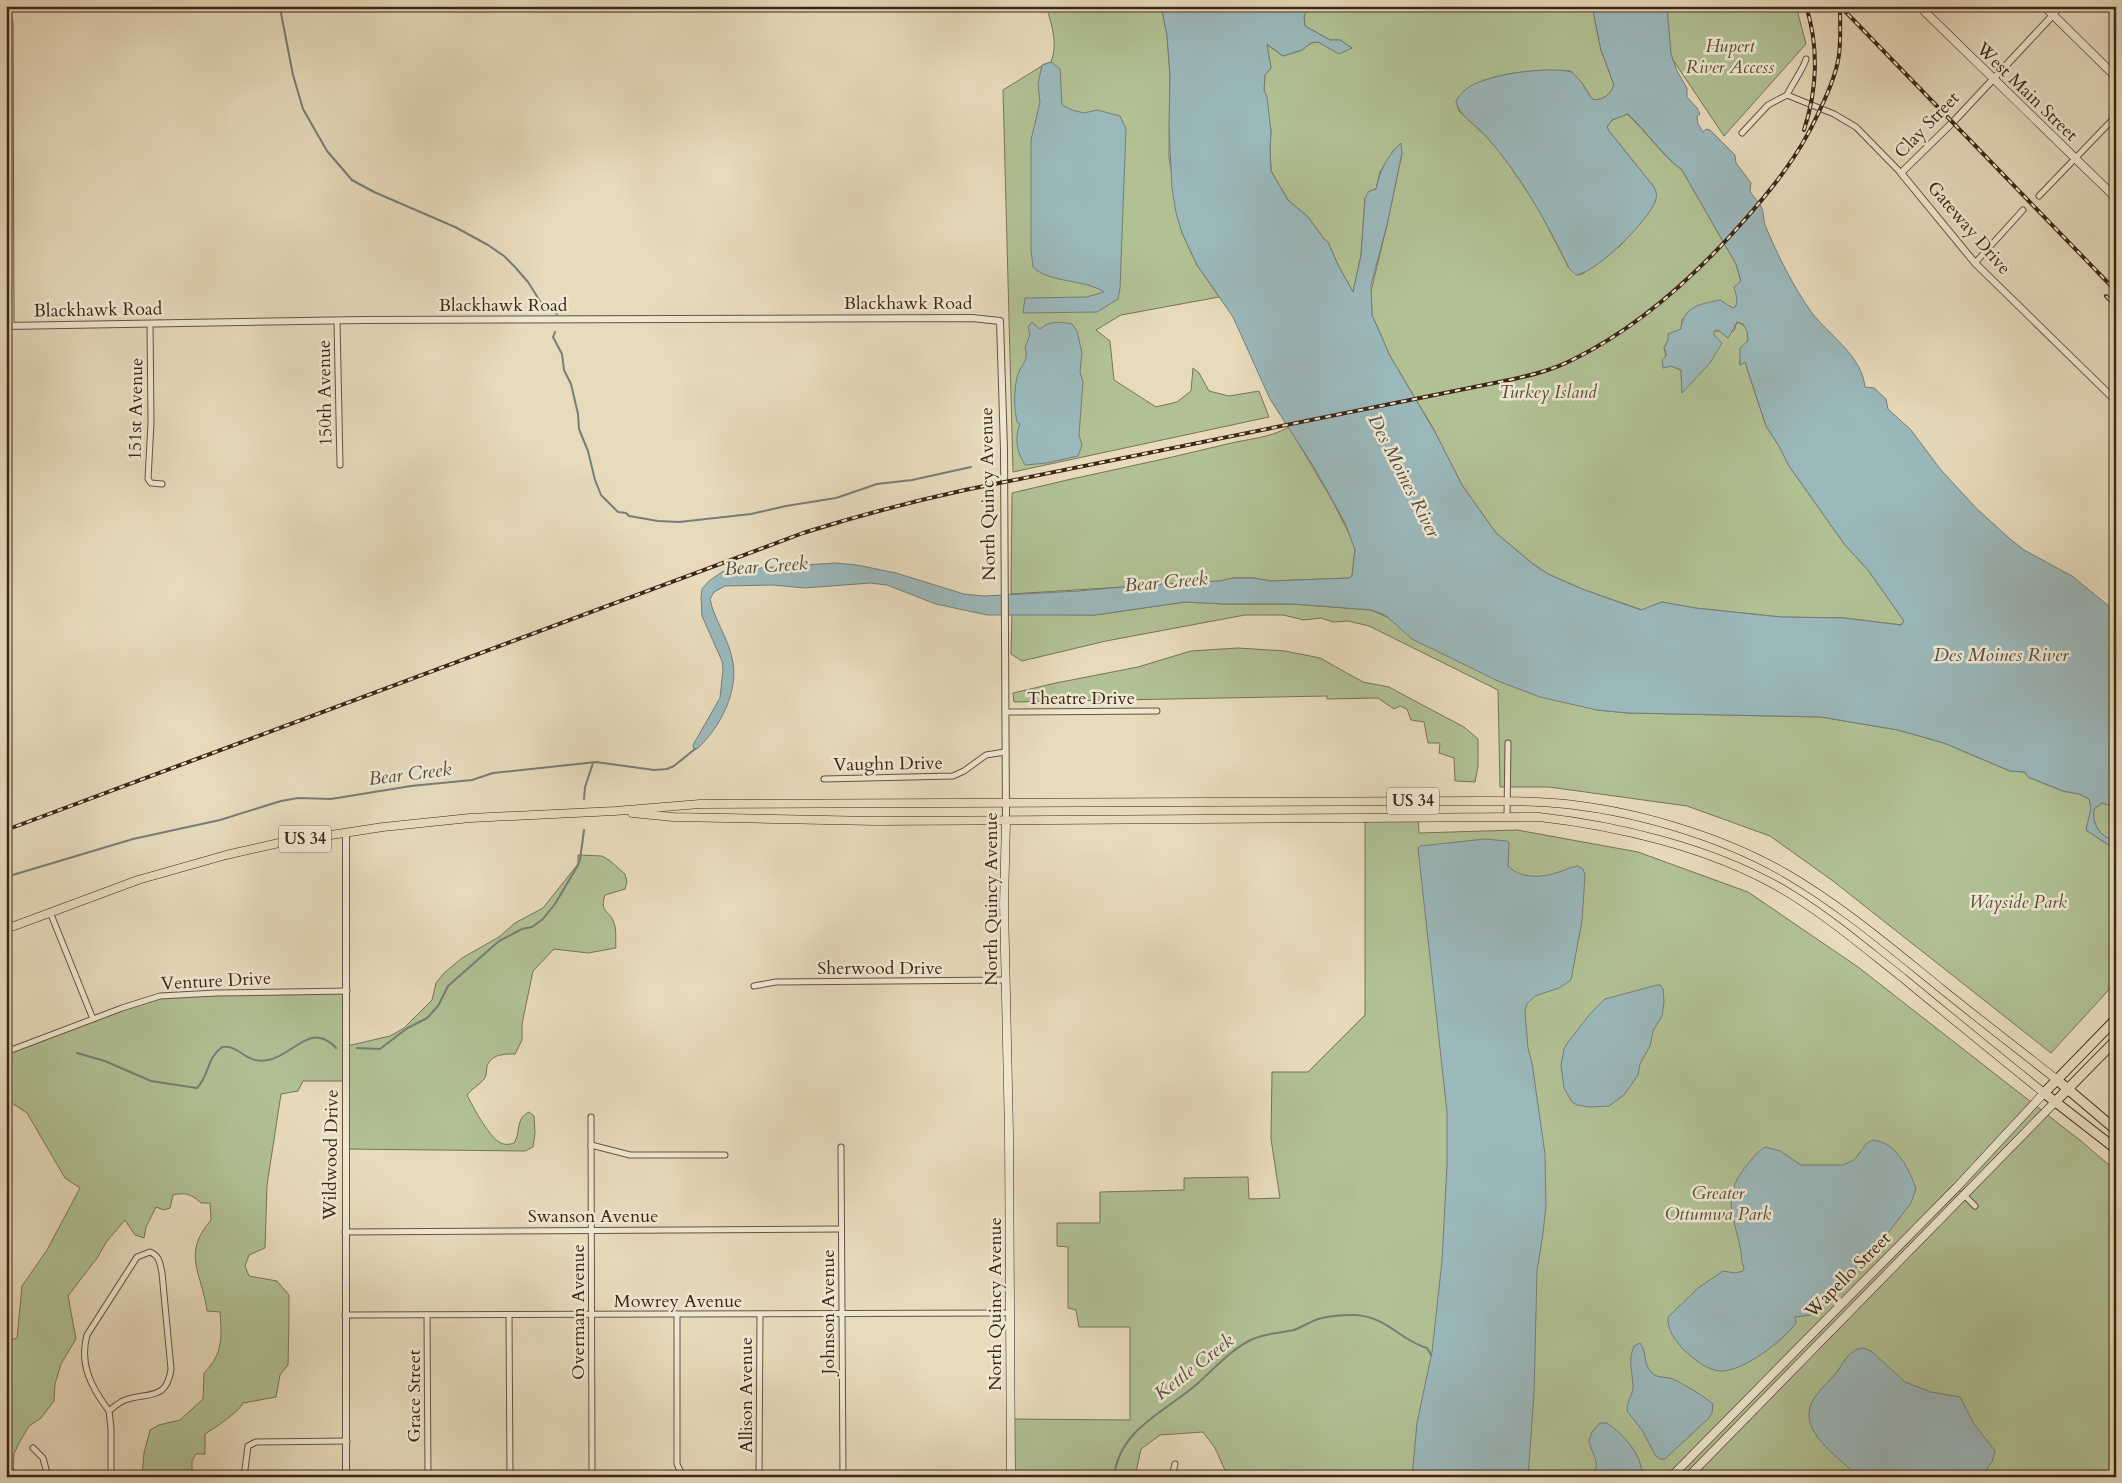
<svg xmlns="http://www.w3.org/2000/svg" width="2122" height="1483" font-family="Cardo,serif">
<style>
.green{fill:#b1c194;stroke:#787356}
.water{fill:#9bb8bb;stroke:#767d7a}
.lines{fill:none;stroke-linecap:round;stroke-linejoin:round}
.stream{stroke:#767d7a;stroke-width:2}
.minor-casing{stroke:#685242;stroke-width:7}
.tertiary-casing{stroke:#685242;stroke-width:8}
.secondary-casing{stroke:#3e2519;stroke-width:9}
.primary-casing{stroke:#3e2519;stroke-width:9}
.trunk-casing{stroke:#3e2519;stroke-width:11}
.minor{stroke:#efe8d3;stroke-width:5}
.tertiary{stroke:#efe8d3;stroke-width:6}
.secondary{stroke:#efe8d3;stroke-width:8}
.primary{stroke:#e7dbbc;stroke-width:8}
.trunk{stroke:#e7dbbc;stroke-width:9}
.rail-casing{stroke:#3e2519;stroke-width:4}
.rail{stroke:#efe8d3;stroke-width:2;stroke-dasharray:5.5;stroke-linecap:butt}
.labels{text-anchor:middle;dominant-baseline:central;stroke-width:5;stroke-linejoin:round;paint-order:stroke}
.shield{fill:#efe8d3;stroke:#736051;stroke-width:1}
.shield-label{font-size:16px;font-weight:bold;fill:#3e2519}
.park-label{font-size:18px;font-style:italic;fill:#5b4c38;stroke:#efe8d3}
.street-label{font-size:18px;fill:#3e2519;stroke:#efe8d3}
.water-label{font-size:19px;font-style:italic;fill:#554a42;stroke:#efe8d3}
</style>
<rect width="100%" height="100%" fill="#e7dbbc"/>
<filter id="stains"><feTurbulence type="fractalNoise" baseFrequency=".004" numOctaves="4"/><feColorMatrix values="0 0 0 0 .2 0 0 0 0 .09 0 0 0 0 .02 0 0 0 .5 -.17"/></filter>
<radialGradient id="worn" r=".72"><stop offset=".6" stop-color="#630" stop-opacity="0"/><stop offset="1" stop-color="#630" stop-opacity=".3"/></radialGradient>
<g class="green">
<path d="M1046,6H1161L1167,35L1170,75L1169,157L1182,233L1197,265L1219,297L1121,315L1096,330L1110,341L1114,380L1156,407L1177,402L1191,391L1193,368L1199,373L1209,391L1229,396L1259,391L1269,417L1013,472L1003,90L1045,64L1051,62C1058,44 1052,25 1046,6Z"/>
<path d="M1310,6H1592L1601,50L1614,85C1611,94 1602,102 1592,99L1582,83L1570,71C1536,69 1478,71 1456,101L1459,111L1485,135L1503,156L1537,206L1569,268L1579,275L1584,273L1621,245L1655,202L1654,187L1609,131L1607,127L1612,120L1627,114C1646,131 1663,157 1682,170L1736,264L1741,282L1736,306L1733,308L1682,319L1681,329L1668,340L1664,348L1666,357L1663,368L1671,366L1681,370L1682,392L1694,379L1714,331H1734L1737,322C1762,332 1737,351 1740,365L1745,362L1766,426L1779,446L1789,466L1845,545L1868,570L1904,621L1901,625L1844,618L1781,617L1695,608L1662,602L1642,610L1582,589L1548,574L1533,564L1496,533L1462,485L1433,428L1390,356L1372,315L1371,291L1387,225L1402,153L1394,150L1380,172L1376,189L1365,198L1361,255L1353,292L1338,265L1328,242L1324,239L1308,217L1288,200L1271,171L1270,147L1271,131L1264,90L1265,75L1271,68L1266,44L1283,56L1302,50L1311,43L1318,42L1352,48L1340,40H1330L1305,26L1304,16Z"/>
<path d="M1662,6H1796L1806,44L1724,136L1671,57Z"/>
<path d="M1289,427L1332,500L1352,539L1355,550L1352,576L1349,578L1271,581L1253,578H1233L1220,581L1011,594L1012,493C1084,475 1156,462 1227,444C1247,439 1270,438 1289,427Z"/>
<path d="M1185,602L1224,604H1293L1371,610L1597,710L1628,713L1821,717L1898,730L1944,743L2010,771L2025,772L2028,777L2063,791L2079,794L2089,799L2092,808L2086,830L2116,850V982L2051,1053L1833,881L1770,836L1687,806L1549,787H1500L1498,690L1369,626L1348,621L1333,622L1321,618L1304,620L1283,615H1245L1106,641L1022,661L1011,654L1012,614L1095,615Z"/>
<path d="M1238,648L1285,651L1320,658L1363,682L1389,687L1413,700L1464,727L1478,739V766L1475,782L1455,781L1454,758L1439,753L1440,743H1428L1424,722L1411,720L1407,709L1400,706L1394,709L1378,698L1327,699V696L1014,702L1013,693L1056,683L1138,667L1191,651Z"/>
<path d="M2102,803L2116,807V842C2100,836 2092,826 2094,809Z"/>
<path d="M1365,817H1418L1419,833L1517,830L1638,852L1748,892L1858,967L2081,1141L2116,1171V1477H1228L1215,1448L1203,1432L1160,1435L1141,1449L1135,1477H1011V1419L1130,1420V1327H1079L1076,1310L1068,1308V1247L1057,1246V1223H1100V1192L1184,1190V1178L1248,1177L1249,1199L1280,1198L1271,1139L1272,1072H1308L1365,1015Z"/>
<path d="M578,855L602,856L609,860L625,874L627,882L625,889L605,895C599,913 610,910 614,923C617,930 615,941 616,948L588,953L554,949L533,971L522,1024V1040L515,1054C504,1054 492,1054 487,1066C486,1070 487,1074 485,1078C480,1085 472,1088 467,1095C473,1107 488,1135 499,1142C504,1145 508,1145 514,1143C521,1132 515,1119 529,1112L534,1116L535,1133L533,1147L525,1151L346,1149L347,1081H303L298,1091L281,1094L267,1185L265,1248L249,1255L245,1266L249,1276L277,1281L289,1295V1319L288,1365L280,1375L276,1397L243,1403C238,1413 216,1427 205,1434V1454H196L192,1461V1477H142L144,1453L150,1430L159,1425L180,1420L203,1399L204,1373C223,1354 222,1338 220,1312L207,1311C202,1272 181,1255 211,1220L210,1203H201C191,1194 185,1192 173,1195L170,1208L164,1210L156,1207L146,1227L144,1238L135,1235L125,1220L107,1241L97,1258L68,1296L76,1339L61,1364L55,1384L54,1401L41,1418L29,1426L19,1443L14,1454L13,1477H6V1341L17,1338L22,1286L47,1250L80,1188L65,1178L27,1113L6,1099V1052L160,996L347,991V1046L390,1036L404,1028L432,1000L436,983L444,973L462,958L499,937L515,923L543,908L578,864Z"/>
</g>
<g class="water">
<path d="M1161,6H1310L1304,16L1305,26L1330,40H1340L1352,48L1339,54L1318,42L1311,43L1302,50L1283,56L1267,44L1271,68L1265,75L1264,90L1267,97L1271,131L1270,147L1271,171L1288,200L1308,217L1324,239L1328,242L1338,265L1353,292L1361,255L1365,198L1369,191L1376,189C1380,170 1387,156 1401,143L1402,153L1387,225L1371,285L1372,315L1390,356L1435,432L1462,485L1496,533L1533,564L1548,574L1582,589L1641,610L1662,602L1695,608L1781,617L1844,618L1901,625L1904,621L1868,570L1845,545L1789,466L1779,446L1766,426L1745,362L1740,365V348L1748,341L1747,331L1743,324L1737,322L1728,338L1718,330L1714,331V335L1722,343L1710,363L1682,393L1681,370L1671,366L1663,368L1662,360L1666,356V351L1664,348L1668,340V334L1681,329C1684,306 1700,304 1720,300L1733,308L1736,306L1737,298L1734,287L1741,281L1736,264L1682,170C1664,157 1646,131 1628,114L1612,120L1607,127L1609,131L1654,187C1657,192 1657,197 1655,202C1647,222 1597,272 1576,275L1569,268C1546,221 1520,174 1485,135C1475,124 1459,116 1456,101C1459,96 1464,90 1469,87C1489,74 1549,66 1572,72L1582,83L1592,99C1602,102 1611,94 1614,85L1601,50L1592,6H1667L1671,54L1677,71L1687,88V97L1697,108L1700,114L1697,116L1698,124L1703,132L1706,129L1710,130L1735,155L1736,163L1751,183L1750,191C1753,197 1758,201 1761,206C1764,212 1763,219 1765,225C1777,254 1794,288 1812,313C1830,336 1862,356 1865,387L1874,388L1886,399L1888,409L1911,430L1941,470L1976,508L2009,538L2024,550L2072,576L2116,612V807L2102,803L2094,809C2092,826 2100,836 2116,842V850L2086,830L2091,808L2089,799L2079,794L2063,791L2028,777L2025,772L2010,771L1944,743L1898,730L1821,717L1628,713L1597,710L1540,697L1498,681L1412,639L1385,615L1371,610L1293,604H1224L1185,602L1095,615H987L936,604L887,585L870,583L805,588L773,585L725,586L714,592L710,599C714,619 728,638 732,658C740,690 720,728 697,749H694L693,745L720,698L723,669L722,661L702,616L701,597L702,589L709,581L722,572L729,570L835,563L857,565L896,573L964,594L984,596L1079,591L1144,585L1220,581L1233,578H1253L1271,581L1349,578L1352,576L1355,550L1345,523L1315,469L1270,399L1233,317L1197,265L1182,233L1176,213L1172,188L1169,128L1170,75L1167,35Z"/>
<path d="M1051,62L1060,69L1062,105L1072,110L1084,113L1097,110L1120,116L1126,129L1120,288L1118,299L1097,312L1023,313L1025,298L1087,297L1104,292C1085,279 1048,283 1033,267L1031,250V140L1040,102L1038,84L1042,65Z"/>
<path d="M1032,322L1040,329C1050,320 1061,322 1072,324L1077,331L1082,353L1080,372L1083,382L1079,435L1082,445L1078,456L1047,463L1025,465C1017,452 1014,438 1020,424L1017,422C1014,408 1014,391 1017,377C1020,365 1030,361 1025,348L1030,334L1028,327Z"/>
<path d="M1485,839L1507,841L1509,843L1508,866C1521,879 1542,878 1559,872C1565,870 1571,867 1578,866L1583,869L1585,875L1582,921L1571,980L1559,988L1535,996L1527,1004L1525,1011L1528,1048L1532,1063L1545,1154L1546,1206L1543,1233L1537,1271L1534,1394L1528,1477H1412L1417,1423L1432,1352L1442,1261L1447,1165V1112L1418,848L1420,846Z"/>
<path d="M1657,985H1660L1663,989L1664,1002L1662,1016L1653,1031L1650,1046L1640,1064L1638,1075L1624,1095L1609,1106L1589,1107L1577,1105L1572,1102L1564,1088L1561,1066L1564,1049L1568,1042L1590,1014L1605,999Z"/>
<path d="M1873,1140C1896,1142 1910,1170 1916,1189L1911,1203L1878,1246L1842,1282L1829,1300L1811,1315L1795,1317L1796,1323C1783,1341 1743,1372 1720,1371C1706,1370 1694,1359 1684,1350C1675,1340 1667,1330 1668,1317L1698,1288L1723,1271L1735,1273L1743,1271L1744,1267C1741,1261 1742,1259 1741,1252C1735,1217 1720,1199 1746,1166C1753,1158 1756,1152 1766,1147L1780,1151L1801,1165H1843L1854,1160L1867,1143Z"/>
<path d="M1640,1343C1647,1352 1643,1363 1651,1372C1657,1379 1665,1376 1673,1379C1687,1386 1701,1394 1713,1404L1712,1413L1709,1418L1665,1459H1660L1655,1455L1642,1430L1627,1411C1626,1402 1634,1394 1633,1385C1632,1370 1628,1360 1634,1346Z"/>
<path d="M1863,1348L1871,1351L1905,1382L1931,1392L1960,1397L1974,1424L1995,1451L1992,1462L1981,1477H1859C1843,1461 1802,1435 1810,1407C1815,1393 1827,1384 1836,1373C1844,1363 1849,1349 1863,1348Z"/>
<path d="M1600,1423H1607C1624,1435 1643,1455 1642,1477H1591C1603,1464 1591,1454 1589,1441L1592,1432Z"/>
</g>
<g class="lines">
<g class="stream">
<path d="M280,8L293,75L303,109L327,151L352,180L374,192L455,227L488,245L504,256L515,267L528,282L543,306L557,314"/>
<path d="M555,332L553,337L562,354L564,370L571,384L578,414L579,429L588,451L595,480L601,495L618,512L626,513L629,516L658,521L679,522L751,514L786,506L836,498L877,484L912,480L971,467"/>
<path d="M584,799L585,787L593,763"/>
<path d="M6,877L133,839L220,820L281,801L298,798L331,799L411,786L472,780L493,773L596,762L654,770L667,769L674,766L695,749"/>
<path d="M357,1048L380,1049L406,1029L427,1018L438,1006L448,986L499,941L522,929L532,927L543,919L555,904L578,865L580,860L584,830"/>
<path d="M77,1053L105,1061L151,1081L197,1088C210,1074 206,1059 222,1047C239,1044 246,1065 268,1060C293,1056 311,1020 336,1048"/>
<path d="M1114,1477C1119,1429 1165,1412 1197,1384C1215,1368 1231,1349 1253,1339C1266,1333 1281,1333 1294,1330C1302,1327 1310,1322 1318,1319C1329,1316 1341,1315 1352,1315C1386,1315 1399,1340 1427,1348L1431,1355"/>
</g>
<g class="minor-casing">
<g id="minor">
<path d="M2053,15L2061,6"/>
<path d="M10,22L11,326"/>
<path d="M1787,95L1834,114L1856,127L1901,173"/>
<path d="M1787,95C1792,84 1804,68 1806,59"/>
<path d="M1742,133L1768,105L1787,95"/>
<path d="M2039,196L2116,116"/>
<path d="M1975,263L2023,210"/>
<path d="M337,321L340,465"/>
<path d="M150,324L151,423L148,479L151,483L162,484"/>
<path d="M1005,712L1157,711"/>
<path d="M824,779L953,776L964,771L986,755L1005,752"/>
<path d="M1507,817L1508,743"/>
<path d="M50,912L93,1019"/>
<path d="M754,986L776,982L1005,980"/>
<path d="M6,1052L122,1008L160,996L216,993L347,991"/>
<path d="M591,1117L592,1477"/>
<path d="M591,1145L630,1155H725"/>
<path d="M841,1147L843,1477"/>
<path d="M1963,1194L1975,1206"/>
<path d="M345,1232L841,1229"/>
<path d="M150,1252C160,1256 160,1264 162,1273L171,1369C167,1401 148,1392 125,1400C119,1402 114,1407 109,1411C91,1387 79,1364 87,1335L137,1257Z"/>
<path d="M677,1314V1464L682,1475L690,1477"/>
<path d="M345,1315L1010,1313"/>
<path d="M427,1315L428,1477"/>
<path d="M509,1315L510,1477"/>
<path d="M109,1411L111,1428V1477"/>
<path d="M33,1448L43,1458L48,1477"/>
<path d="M244,1477L248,1446L256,1442L347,1441"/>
<path d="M759,1477L760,1314"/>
<path d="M1172,1477L1175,1464"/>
</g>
</g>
<g class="tertiary-casing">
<g id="tertiary">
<path d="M2053,15L1955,120L1901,173L1975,263L2116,401"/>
<path d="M6,326L363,320L972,318L1000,321L1004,450L1006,820"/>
<path d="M346,833V1477"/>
</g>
</g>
<g class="secondary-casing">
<g id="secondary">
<path d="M1919,6L2116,198"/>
<path d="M2044,6L2116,77"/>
<path d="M1006,820L1004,904L1009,1133L1011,1477"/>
<path d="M1671,1477L1957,1187L2044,1093"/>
<path d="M1688,1477L2055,1102"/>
</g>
</g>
<g class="primary-casing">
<g id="primary">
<path d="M632,813L673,817L875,821L1539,817C1618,826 1707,847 1777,886C1823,912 1862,946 1903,978C1950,1017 1997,1055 2044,1093"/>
<path d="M6,929L138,880L226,855L279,843L383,827L470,818L615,811L700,804L1486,801C1509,801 1532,801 1554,803C1629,809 1719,835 1785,873C1842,906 1892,949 1943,990C1980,1020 2018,1049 2056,1079"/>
</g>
</g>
<g class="trunk-casing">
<g id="trunk">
<path d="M2116,1019L2044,1093L2116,1149"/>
<path d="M2056,1079L2116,1130"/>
<path d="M2055,1102L2116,1040"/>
</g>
</g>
<use href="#minor" class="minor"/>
<use href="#tertiary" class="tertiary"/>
<use href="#secondary" class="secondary"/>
<use href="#primary" class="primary"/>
<use href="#trunk" class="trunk"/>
<g class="rail-casing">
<g id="rail">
<path d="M1840,6L2116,291"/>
<path d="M1804,130C1817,90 1819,47 1806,6"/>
<path d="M2106,296L2116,306"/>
<path d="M6,830L803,533C857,516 910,502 965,490L1509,380C1532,375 1553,370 1574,359C1639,327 1693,278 1741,224C1771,190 1798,157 1817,116C1826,97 1836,76 1839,55C1841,39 1840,23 1840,6"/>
</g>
</g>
<use href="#rail" class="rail"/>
</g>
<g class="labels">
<g class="shield">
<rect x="1387" y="787.5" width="52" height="27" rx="4"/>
<rect x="279" y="825.5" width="52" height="27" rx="4"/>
</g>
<g class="shield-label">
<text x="1413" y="801">US 34</text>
<text x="305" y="839">US 34</text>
</g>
<g class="park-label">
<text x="1730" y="46">Hupert<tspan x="1730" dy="21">River Access</tspan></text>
<text x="1548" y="392">Turkey Island</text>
<text x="2018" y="902">Wayside Park</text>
<text x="1718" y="1193">Greater<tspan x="1718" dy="21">Ottumwa Park</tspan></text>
</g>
<g class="street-label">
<text transform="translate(2027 92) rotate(44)">West Main Street</text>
<text transform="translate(1927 125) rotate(-46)">Clay Street</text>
<text transform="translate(1969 228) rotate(49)">Gateway Drive</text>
<text x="908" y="303">Blackhawk Road</text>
<text x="503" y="305">Blackhawk Road</text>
<text transform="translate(98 310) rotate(-1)">Blackhawk Road</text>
<text transform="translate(325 393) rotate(-91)">150th Avenue</text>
<text transform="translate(136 409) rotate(-89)">151st Avenue</text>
<text transform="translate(988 494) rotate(-91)">North Quincy Avenue</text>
<text x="1081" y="698">Theatre Drive</text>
<text transform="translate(888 764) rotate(-1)">Vaughn Drive</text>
<text transform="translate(991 899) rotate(-90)">North Quincy Avenue</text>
<text x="880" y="968">Sherwood Drive</text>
<text transform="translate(216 981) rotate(-3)">Venture Drive</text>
<text transform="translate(331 1155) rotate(-89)">Wildwood Drive</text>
<text x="593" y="1216">Swanson Avenue</text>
<text transform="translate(1848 1275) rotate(-45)">Wapello Street</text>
<text x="678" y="1301">Mowrey Avenue</text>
<text transform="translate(995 1304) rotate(-90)">North Quincy Avenue</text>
<text transform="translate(578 1312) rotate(-90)">Overman Avenue</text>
<text transform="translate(828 1312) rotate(-90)">Johnson Avenue</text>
<text transform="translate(746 1395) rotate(-90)">Allison Avenue</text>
<text transform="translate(414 1396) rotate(-90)">Grace Street</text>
</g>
<g class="water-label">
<text transform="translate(1404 476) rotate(63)">Des Moines River</text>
<text transform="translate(766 566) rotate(-4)">Bear Creek</text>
<text transform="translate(1166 582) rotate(-5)">Bear Creek</text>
<text x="2001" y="655">Des Moines River</text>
<text transform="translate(410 774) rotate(-7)">Bear Creek</text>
<text transform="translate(1194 1367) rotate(-38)">Kettle Creek</text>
</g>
</g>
<rect width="2122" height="1483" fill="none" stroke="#e7dbbc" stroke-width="25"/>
<rect x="8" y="8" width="2107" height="1468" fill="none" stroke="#3e2519" stroke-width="2.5"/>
<rect x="12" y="12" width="2097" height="1458" fill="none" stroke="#3e2519"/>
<rect width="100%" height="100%" filter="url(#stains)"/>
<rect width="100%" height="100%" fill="url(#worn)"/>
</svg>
